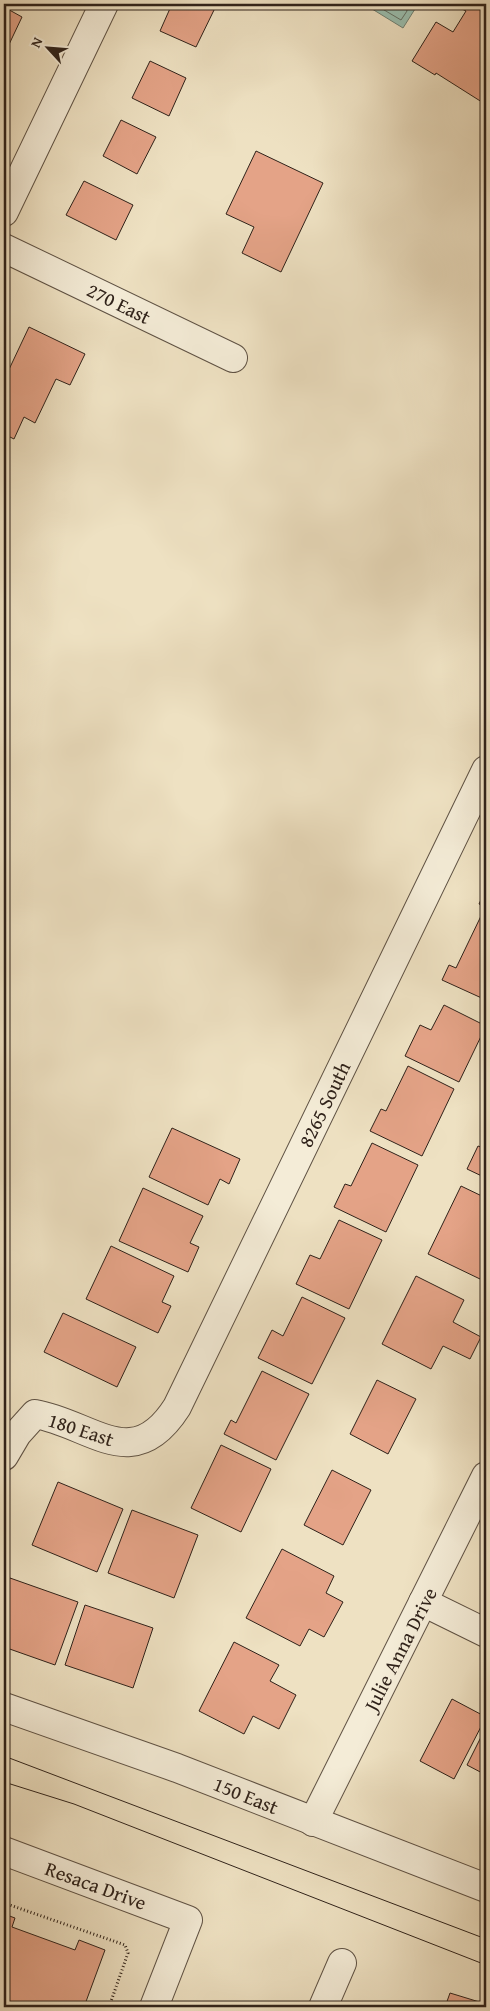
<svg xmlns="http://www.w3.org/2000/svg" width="490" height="2011" font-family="'Gentium Book Plus',serif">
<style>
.water{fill:#9abeae;stroke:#6f8073}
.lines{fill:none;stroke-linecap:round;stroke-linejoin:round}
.shore{stroke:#647064;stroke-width:1}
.building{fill:#e4a387;stroke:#2f221a}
.minor-casing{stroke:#5f5244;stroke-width:30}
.path{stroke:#2f221a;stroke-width:3;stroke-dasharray:1 2.5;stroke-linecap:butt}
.minor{stroke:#f4ecd7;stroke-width:28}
.tram{stroke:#2f221a;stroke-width:1}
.labels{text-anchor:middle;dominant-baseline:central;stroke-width:4;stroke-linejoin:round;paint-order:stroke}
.street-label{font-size:20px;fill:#2f221a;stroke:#f4ecd7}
</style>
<rect width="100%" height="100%" fill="#eee1c2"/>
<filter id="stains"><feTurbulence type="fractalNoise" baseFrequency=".004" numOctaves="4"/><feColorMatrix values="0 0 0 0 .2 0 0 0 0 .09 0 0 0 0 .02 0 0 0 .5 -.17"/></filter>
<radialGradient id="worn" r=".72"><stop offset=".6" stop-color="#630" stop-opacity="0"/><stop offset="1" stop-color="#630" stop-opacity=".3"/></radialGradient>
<path class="water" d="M364,4H408L415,9L403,28Z"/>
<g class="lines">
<path class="shore" d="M374,4L401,20L407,11L406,4"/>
</g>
<g class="building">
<path d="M172,4H206L215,8L196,47L160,31Z"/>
<path d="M457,4H486L485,104L436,73L435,75L412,61L436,22L453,32L466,11L456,6Z"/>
<path d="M4,7L22,17L4,55Z"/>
<path d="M150,61L186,78L169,116L132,98Z"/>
<path d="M121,120L156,137L137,174L103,156Z"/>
<path d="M256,151L323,183L281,272L242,253L254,227L226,214Z"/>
<path d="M84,181L133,205L116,240L66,215Z"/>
<path d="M29,327L85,354L70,385L56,379L35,423L24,417L14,439L4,434V380Z"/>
<path d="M486,889V907L479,904Z"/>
<path d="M481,916L486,919V1000L442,980L449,965L456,968Z"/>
<path d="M444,1005L486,1026L459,1082L405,1056L420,1025L431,1030Z"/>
<path d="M408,1066L454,1089L422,1156L370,1131L381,1109L386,1111Z"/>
<path d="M172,1128L240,1159L229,1184L220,1179L208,1205L149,1177Z"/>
<path d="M372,1143L418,1165L386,1232L334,1207L345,1184L351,1186Z"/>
<path d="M478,1146L486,1149V1178L467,1169Z"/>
<path d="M461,1186L486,1198V1268L480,1279L428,1254Z"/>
<path d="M143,1188L203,1216L190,1243L199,1247L188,1272L119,1241Z"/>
<path d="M339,1220L382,1240L349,1309L296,1284L310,1255L320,1259Z"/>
<path d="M111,1246L174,1276L162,1302L171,1306L158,1333L86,1299Z"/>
<path d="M416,1276L464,1300L453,1322L481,1337L470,1359L443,1346L431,1369L382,1344Z"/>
<path d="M302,1297L345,1318L312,1384L258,1358L272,1330L283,1336Z"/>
<path d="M63,1313L136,1347L117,1387L44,1352Z"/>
<path d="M262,1371L309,1394L276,1460L224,1434L231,1420L236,1423Z"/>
<path d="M377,1380L416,1399L388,1454L350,1434Z"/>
<path d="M221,1445L271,1469L241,1532L191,1508Z"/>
<path d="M332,1470L371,1490L343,1545L304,1525Z"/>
<path d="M58,1482L123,1509L97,1572L32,1545Z"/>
<path d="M132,1510L198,1535L174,1598L108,1573Z"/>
<path d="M282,1549L334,1576L326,1593L343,1602L324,1637L309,1629L300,1646L246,1618Z"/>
<path d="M10,1578L78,1602L55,1665L4,1647V1594Z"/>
<path d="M85,1605L153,1628L133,1688L65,1665Z"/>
<path d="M234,1642L279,1665L270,1681L296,1695L279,1729L253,1716L244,1734L199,1711Z"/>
<path d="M452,1699L486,1717L454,1779L420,1761Z"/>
<path d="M481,1737L486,1739V1775L467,1765Z"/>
<path d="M4,1914L15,1918L12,1927L75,1950L79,1940L105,1950L84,2007H18L4,2002Z"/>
<path d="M450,1993L486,2004V2007H445Z"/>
</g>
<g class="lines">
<g class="minor-casing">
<g id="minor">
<path d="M4,212L104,4"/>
<path d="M4,248L233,358"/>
<path d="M4,1456L17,1434L35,1414C92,1424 133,1476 177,1407L486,770"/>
<path d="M423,1602L486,1633"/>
<path d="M4,1707L177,1768L486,1888"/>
<path d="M313,1822L486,1476"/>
<path d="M4,1851L188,1920L154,2007"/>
<path d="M323,2007L342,1963"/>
</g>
</g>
<path class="path" d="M4,1903L125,1945L128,1953L109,2007"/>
<use href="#minor" class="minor"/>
<g class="tram">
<path d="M4,1756L486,1939"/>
<path d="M4,1782L74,1804L486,1965"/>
</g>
</g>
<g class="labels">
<g class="street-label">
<text transform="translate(119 303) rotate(26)">270 East</text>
<text transform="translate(324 1104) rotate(-64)">8265 South</text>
<text transform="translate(81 1429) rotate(18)">180 East</text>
<text transform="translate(400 1649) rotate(-63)">Julie Anna Drive</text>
<text transform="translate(246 1795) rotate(22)">150 East</text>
<text transform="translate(96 1885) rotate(20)">Resaca Drive</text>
</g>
</g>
<rect width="490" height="2011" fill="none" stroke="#eee1c2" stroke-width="20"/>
<rect x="5" y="5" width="480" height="2001" fill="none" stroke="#2f221a" stroke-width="2.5"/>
<rect x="10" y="10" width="470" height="1991" fill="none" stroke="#2f221a"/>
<g transform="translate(48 48) rotate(296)" stroke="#f4ecd7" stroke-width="4" paint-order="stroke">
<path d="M0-4L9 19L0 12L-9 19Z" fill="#2f221a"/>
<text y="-8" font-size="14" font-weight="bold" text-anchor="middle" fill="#2f221a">N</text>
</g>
<rect width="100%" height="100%" filter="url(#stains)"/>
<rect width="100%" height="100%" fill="url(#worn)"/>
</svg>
